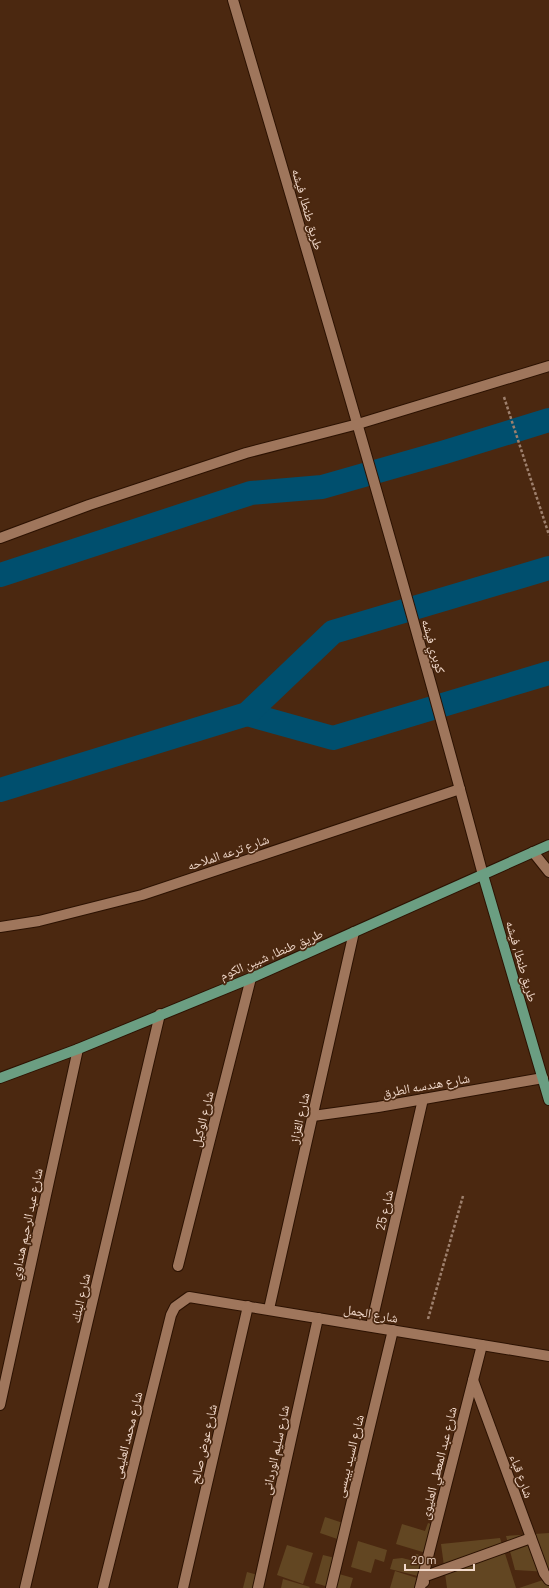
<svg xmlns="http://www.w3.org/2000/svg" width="549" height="1588" font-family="Barlow,'Noto Naskh Arabic',sans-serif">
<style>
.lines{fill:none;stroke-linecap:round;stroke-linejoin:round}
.canal{stroke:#004f6e;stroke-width:24}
.building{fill:#624622}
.minor-casing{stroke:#2c1202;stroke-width:12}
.major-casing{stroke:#2c1202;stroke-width:12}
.path{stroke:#9e806d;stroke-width:2.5;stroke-dasharray:3 2;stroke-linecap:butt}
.minor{stroke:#9f765c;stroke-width:10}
.major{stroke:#6b9e82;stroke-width:10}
.labels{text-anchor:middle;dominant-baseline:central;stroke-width:3.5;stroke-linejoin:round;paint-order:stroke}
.street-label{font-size:13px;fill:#f1d9cb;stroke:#4b2810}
</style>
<rect width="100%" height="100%" fill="#4b2810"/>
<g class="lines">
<g class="canal">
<path d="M0,575L251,493L322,487L445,452L549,420"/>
<path d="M247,714L333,738L549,673"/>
<path d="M0,790L247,714L333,632L549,568"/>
</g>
</g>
<g class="building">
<path d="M325,1517L352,1526L346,1542L320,1533Z"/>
<path d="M428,1523L434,1525L426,1553L396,1544L402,1524L425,1531Z"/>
<path d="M549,1533V1572L515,1570L506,1536Z"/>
<path d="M500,1538L516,1588H447L441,1544Z"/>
<path d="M358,1541L387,1550L384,1562L375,1559L371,1573L351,1567Z"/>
<path d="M287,1545L313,1553L303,1584L277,1575Z"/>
<path d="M416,1554L423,1556L418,1576L390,1569L393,1559L402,1558L414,1561Z"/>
<path d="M323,1555L343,1560L339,1574L353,1578L350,1588H332L315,1583Z"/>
<path d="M395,1571L420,1579L417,1588H390Z"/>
<path d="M247,1572L261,1576L258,1588H243Z"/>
<path d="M549,1578V1588H519Z"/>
<path d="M283,1579L310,1587L309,1588H281Z"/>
</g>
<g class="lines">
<g class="minor-casing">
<g id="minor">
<path d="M233,0C319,291 405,582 483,875"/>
<path d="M0,538L89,505L246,453L358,424L549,366"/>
<path d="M533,852L549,872"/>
<path d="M0,927L39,921L142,895L460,789"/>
<path d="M313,1116L378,1107L543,1078"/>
<path d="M178,1266L251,978"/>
<path d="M269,1309L354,932"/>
<path d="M371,1326L423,1099"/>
<path d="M473,1380L544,1573L549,1580"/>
<path d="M0,1405L78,1049"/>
<path d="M424,1582L423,1577L531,1538"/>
<path d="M25,1588L160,1014"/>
<path d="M103,1588L171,1315L175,1307L189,1297L549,1356"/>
<path d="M183,1588L248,1306"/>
<path d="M258,1588L318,1318"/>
<path d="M331,1588L393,1330"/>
<path d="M420,1588L482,1345"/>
</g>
</g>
<g class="major-casing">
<g id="major">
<path d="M483,875L549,1100"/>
<path d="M0,1078L78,1049L251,978L549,845"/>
</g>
</g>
<g class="path">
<path d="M504,397L549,535"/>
<path d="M428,1319L463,1196"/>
</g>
<use href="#minor" class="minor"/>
<use href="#major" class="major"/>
</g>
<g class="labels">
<g class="street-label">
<text transform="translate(308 209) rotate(74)">طريق طنطا, فيشه</text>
<text transform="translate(434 646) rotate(74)">كوبري فيشه</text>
<text transform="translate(228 852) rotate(-19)">شارع ترعه الملاحه</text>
<text transform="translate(271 954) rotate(-23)">طريق طنطا, شبين الكوم</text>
<text transform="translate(522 961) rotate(74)">طريق طنطا, فيشه</text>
<text transform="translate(426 1085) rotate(-10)">شارع هندسه الطرق</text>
<text transform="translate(299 1118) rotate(-77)">شارع القزاز</text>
<text transform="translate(202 1119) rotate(-76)">شارع الوكيل</text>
<text transform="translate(384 1210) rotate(-77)">شارع 25</text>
<text transform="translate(26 1224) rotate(-78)">شارع عبد الرحيم هنداوي</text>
<text transform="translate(80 1298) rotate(-77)">شارع البنك</text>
<text transform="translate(371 1313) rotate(10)">شارع الجمل</text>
<text transform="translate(127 1435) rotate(-76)">شارع محمد العليمى</text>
<text transform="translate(203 1444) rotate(-77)">شارع عوض صالح</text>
<text transform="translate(275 1450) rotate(-78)">شارع سليم الوردانى</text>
<text transform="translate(349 1456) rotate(-76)">شارع السيد بيبسى</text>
<text transform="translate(438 1463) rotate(-76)">شارع عبد المعطي العليوى</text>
<text transform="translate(522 1476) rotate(70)">شارع قباء</text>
</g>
</g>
<path d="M405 1564v6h69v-6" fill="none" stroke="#f1d9cb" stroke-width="2"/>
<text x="411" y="1564" font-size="12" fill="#f1d9cb" stroke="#4b2810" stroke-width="3" paint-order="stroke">20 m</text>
</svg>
